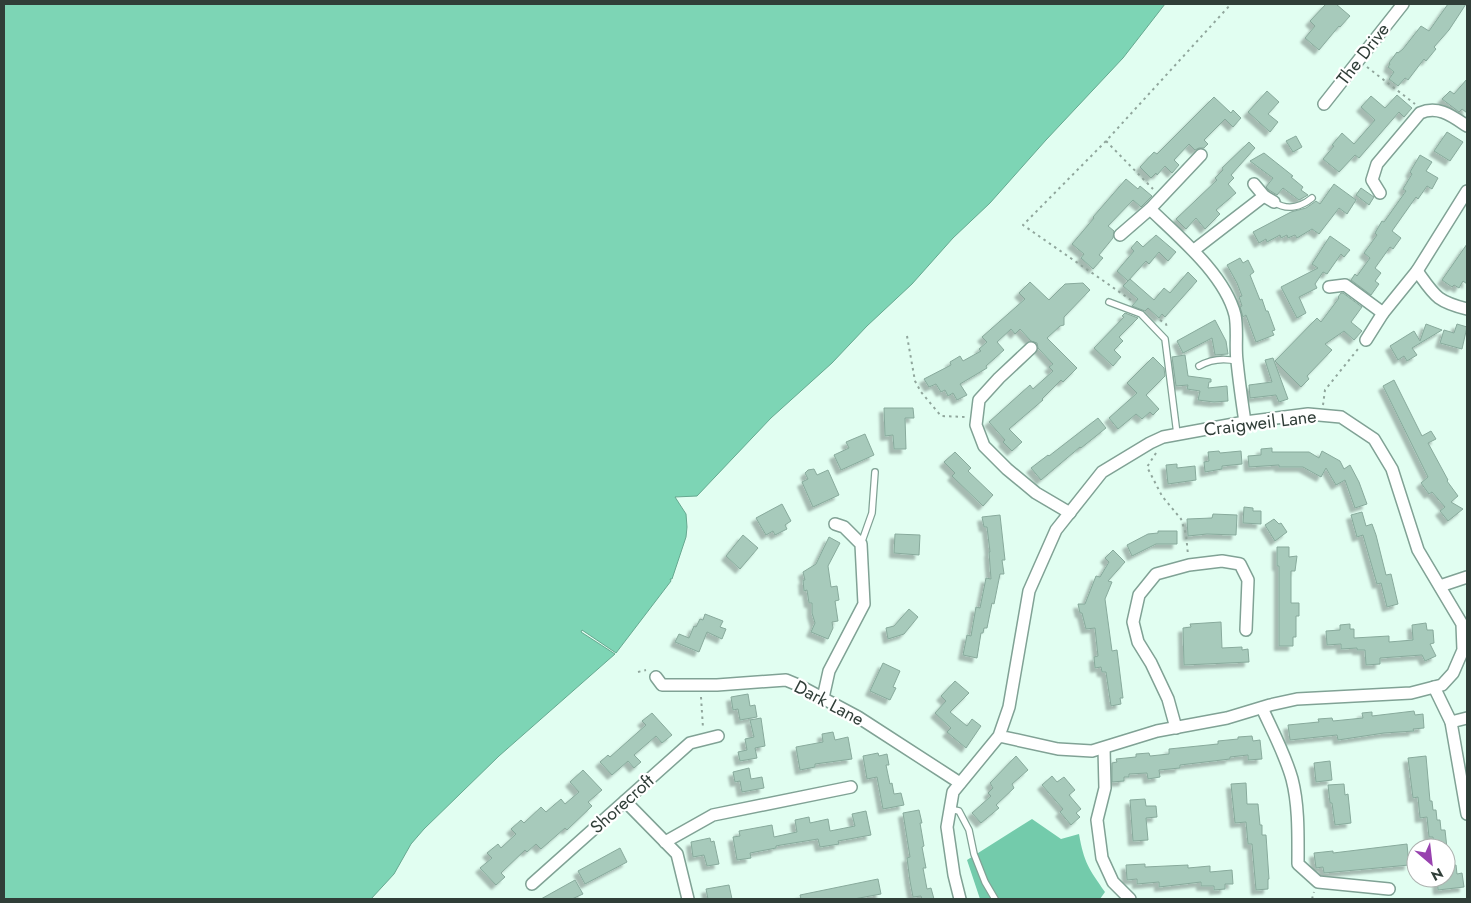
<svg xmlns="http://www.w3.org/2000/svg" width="1471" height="903" font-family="Jost,sans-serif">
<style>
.forest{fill:#73cbab}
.water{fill:#7dd5b5;stroke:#66a890}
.building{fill:#a7cabb;stroke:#88aa9c;filter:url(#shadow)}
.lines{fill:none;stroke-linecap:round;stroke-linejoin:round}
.service-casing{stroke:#80a295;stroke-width:8}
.minor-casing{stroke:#80a295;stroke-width:14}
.path{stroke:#90a69c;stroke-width:2;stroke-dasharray:2.5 4;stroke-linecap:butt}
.service{stroke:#fff;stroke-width:5.5}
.minor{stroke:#fff;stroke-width:11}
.labels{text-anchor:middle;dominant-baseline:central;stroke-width:4.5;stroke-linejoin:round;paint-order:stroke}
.street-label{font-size:18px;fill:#303e38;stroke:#fff}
</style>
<defs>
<filter id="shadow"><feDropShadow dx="-4.5" dy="4.5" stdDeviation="1" flood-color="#0004"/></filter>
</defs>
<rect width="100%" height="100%" fill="#e1fef1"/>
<path class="forest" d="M1032,819L1061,839L1079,834C1084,863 1089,869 1105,892L1100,899H980L967,860Z"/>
<path class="water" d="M4,4H1165L1123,58L1046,140L990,203L953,238L912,284L867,326L832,363L771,418L697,496L675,497L686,514L687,527L686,537L672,579H670L671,581L616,653L582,630L581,632L615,654L499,756L424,829L411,844L394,874L371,899H4Z"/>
<g class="building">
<path d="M1326,4H1336L1350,16L1340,27L1339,26L1319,50L1305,38L1315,26L1310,21Z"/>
<path d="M1448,4H1466L1449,30L1434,47L1436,49L1426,61L1424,59L1408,80L1405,78L1398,86L1389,79L1394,72L1388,67L1390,64L1389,63L1397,52L1398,53L1403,49L1421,26L1429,31Z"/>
<path d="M1467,79V113L1462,109L1459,112L1442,99L1450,91L1454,94Z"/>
<path d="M1267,91L1279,102L1268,114L1278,122L1270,132L1248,112Z"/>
<path d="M1397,95L1412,108L1404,117L1399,112L1359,158L1355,155L1339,172L1323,159L1334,146L1332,145L1342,133L1354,144L1375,120L1361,107L1371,96L1385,108Z"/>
<path d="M1214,97L1231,113L1233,110L1241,118L1233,127L1225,119L1204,140L1208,144L1204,148H1199L1195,150L1189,144L1174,160L1179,165L1172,173L1165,166L1157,175L1156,173L1151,178L1140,167L1154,152L1157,154Z"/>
<path d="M1447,132L1463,142L1450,161L1434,151Z"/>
<path d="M1296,136L1302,147L1293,152L1286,141Z"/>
<path d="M1249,142L1255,148L1231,175L1234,178L1228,184L1236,193L1216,210L1220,214L1205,229L1196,218L1186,229L1176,219L1217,180L1215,178L1223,170L1222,168Z"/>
<path d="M1264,153L1293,176L1291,177L1303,187L1301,190L1308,195L1299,200L1283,188L1277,195L1269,190L1266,187L1273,178L1250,161Z"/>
<path d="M1420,155L1432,162L1426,171L1438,178L1432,189L1427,186L1418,199L1416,197L1392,231L1401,238L1393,249L1390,247L1375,268L1381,273L1375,281L1379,284L1371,295L1351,280L1355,274L1357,276L1370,258L1364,253L1377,235L1375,233L1382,221L1384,222L1406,191L1403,189L1412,174L1410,172Z"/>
<path d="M1126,179L1138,189L1140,186L1152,196L1141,207L1133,200L1108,226L1114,231L1113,238L1099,255L1103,258L1093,269L1081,258L1084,254L1072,244L1094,218L1093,217Z"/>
<path d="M1334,184L1356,200L1347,214L1339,208L1319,234L1312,229L1297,238L1295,235L1288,238L1287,235L1281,238L1280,235L1267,242L1266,239L1259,243L1253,232L1291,212L1306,208L1316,201L1320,204Z"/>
<path d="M1361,188L1374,197L1369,205L1356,195Z"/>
<path d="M1156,235L1176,252L1168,261L1159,252L1149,264L1146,261L1128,281L1117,271L1134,251L1131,248L1137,241L1143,247Z"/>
<path d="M1330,236L1350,250L1344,257L1341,254L1327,274L1323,272L1315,284L1317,288L1299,297L1306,313L1297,318L1281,287L1318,268L1312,264Z"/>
<path d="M1467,244V284L1463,281L1459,288L1454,285L1452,287L1442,280Z"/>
<path d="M1240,258L1243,263L1248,260L1254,272L1250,275L1260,300L1262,299L1266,311H1268L1275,330L1272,331L1274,335L1256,342L1246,315L1243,317L1240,307L1242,306L1239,297L1242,296L1237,283L1227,265Z"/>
<path d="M1188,272L1197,281L1165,317L1162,314L1159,318L1148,308L1145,311L1132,306L1138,299L1123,286L1130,279L1154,300L1164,288L1170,293Z"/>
<path d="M1030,282L1049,300L1065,284L1083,283L1090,290L1064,317V325L1060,326L1047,338L1077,368L1063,382L1061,380L1042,399L1043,400L1009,429L1022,442L1012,451L1003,442L1005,440L989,422L1030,385L1033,389L1053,371L1049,367L1053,364L1038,348L1037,343L1031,341L1020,329L1015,334L1011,329L997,342L1004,350L986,366L987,368L960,384L967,395L957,400L953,393L948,396L945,390L941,392L936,384L929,387L924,379L951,365L950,362L960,356L963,361L981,351L979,349L987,342L982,337L1025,299L1019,293Z"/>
<path d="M1341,293H1343L1362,307L1351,322L1362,331L1354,340L1344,331L1325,344L1332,350L1307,376L1309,379L1301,387L1275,361L1317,318L1321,322L1339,298L1338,297Z"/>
<path d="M1125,313L1138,318L1119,337L1123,341L1114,350L1121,357L1113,366L1094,348L1124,317L1122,316Z"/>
<path d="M1215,320L1226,341L1228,354L1215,355L1212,338L1183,353L1177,341Z"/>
<path d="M1426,324L1442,330L1412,348L1417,355L1407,361L1404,356L1398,360L1390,346L1414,331L1420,341Z"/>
<path d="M1457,324L1467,327L1462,349L1440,343L1444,330L1454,333Z"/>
<path d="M1185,355L1188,376L1211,379V382H1209L1208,388L1227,386L1228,401L1214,402L1198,400L1200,391L1187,389L1188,385L1176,386L1172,357Z"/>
<path d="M1153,357L1164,368L1165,376L1146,395L1159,409L1153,415L1150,412L1142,419L1136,414L1118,429L1109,418L1137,393L1127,383Z"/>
<path d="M1273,358L1288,399L1279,402L1276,395L1250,398L1249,385L1272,382L1265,360Z"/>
<path d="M1394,380L1422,436L1431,431L1436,439L1428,443L1448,480L1447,481L1458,496L1451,502L1463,509L1448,521L1440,511L1445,507L1432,492L1429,494L1421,483L1428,477L1383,386Z"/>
<path d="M884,408H913L914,418H905L906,449H894L893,435L885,436Z"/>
<path d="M1098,418L1106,428L1081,448L1080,447L1041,480L1031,468L1048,455L1049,456Z"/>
<path d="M865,434L874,455L841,470L834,455L849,448L846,442Z"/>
<path d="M1272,448V452H1309L1319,458L1322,451L1340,461L1344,469L1350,465L1359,482L1367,504L1355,508L1345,480L1336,485L1326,468L1321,477L1303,467H1279V465L1249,467L1248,456L1261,455V449Z"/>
<path d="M1219,451L1220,453L1241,451L1242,464L1222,466V469L1205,472L1204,462L1209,461L1208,452Z"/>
<path d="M955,452L971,468L968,471L993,495L983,506L952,476L955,473L944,462Z"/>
<path d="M1177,464V468L1195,466L1196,480L1168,484L1166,465Z"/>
<path d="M814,469L817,475L828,470L839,495L813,507L802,482L808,479L805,473L808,470Z"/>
<path d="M782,504L791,521L785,525L787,529L775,535L773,531L766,535L756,518Z"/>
<path d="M1244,507L1253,508V511H1261V524L1243,523Z"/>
<path d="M1362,512L1366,526L1372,524L1376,535L1386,575L1391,574L1398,604L1387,607L1381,583L1377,584L1363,535L1357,537L1351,515Z"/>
<path d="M1213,514L1237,515L1236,535L1207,534L1188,536L1187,519L1212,518Z"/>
<path d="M1000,515L1005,560H1002L1004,574H1000L994,604L992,603L987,628H984L983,633H981L977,658L963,655L967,635L971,636L976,607L980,608L986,578L991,579L989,552H990L987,527H984L982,517Z"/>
<path d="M1274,519L1279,524L1281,523L1287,532L1275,541L1265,525Z"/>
<path d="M1158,531H1177V544H1156L1132,556L1127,545L1148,534L1158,533Z"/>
<path d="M895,534L920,535L919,555L894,553Z"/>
<path d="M743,535L758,548L740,569L726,556Z"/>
<path d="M829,537L840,543L828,566L831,587L837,586L839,600L835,601L838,621L832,622L833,628L828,639L811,632L815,623L812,613V603H809L807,590L804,591L803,580H805L803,572L816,564Z"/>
<path d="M1277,547H1289V557L1297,556L1295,571H1291V603H1299V616H1296V637H1293V646H1279V566H1277Z"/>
<path d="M1113,550L1125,562L1108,581L1112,582L1105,599L1112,651L1117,650L1123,698H1120L1121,704L1111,706L1106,672H1102L1101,667L1095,668L1094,657L1098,656L1095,628L1086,629L1082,613H1080L1078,604H1085L1096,576L1100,577L1109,562L1105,558Z"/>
<path d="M909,609L918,617L904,634L888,639L886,628L894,626Z"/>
<path d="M705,614L723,621L720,627L726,629L722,639L707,632L699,652L675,642L679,634L689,638L694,626L696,627L700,619L703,620Z"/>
<path d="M1221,622L1222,648L1242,647V650L1248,649L1249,662L1184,665L1183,628L1191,627L1190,624Z"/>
<path d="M1426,623L1427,630H1433L1434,643L1430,644L1436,656L1425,661L1422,655L1380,658V664L1366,665L1365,650H1357V648L1341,649V644L1327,645L1326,631L1340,630V625L1350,624V629H1354V638L1389,636V642L1413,640L1412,625Z"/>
<path d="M883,663L900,671L893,687L896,688L890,700L870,691Z"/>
<path d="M955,681L969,693L950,712L967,726L972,719L981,726L966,748L947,732L951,728L935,713L946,701L941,696Z"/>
<path d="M748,694L750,706L755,705L757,717L740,720L738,709L733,710L731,697Z"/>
<path d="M1414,711L1415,715L1423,714L1424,728L1413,729L1414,731L1384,733L1338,740L1337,735L1290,740L1288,725L1319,722L1318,719L1332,718L1333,721L1363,718L1362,713L1372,712V716Z"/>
<path d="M652,713L672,735L662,743L656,736L634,755L641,762L634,768L628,761L612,775L600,762L608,755L610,757L646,725L642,721Z"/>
<path d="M761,718L765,746L755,748L757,758L740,761L738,752L747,750L745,739L754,737L750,720Z"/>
<path d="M833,732L835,740L848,737L852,759L815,764V767L800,770L796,747L823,742L822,734Z"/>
<path d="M1252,736L1253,741L1260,740L1262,759L1248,760V755L1230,757V759L1180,765V768L1159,770L1160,777L1148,779L1147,773L1129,774V777H1124V781L1112,782V763L1117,762L1116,759L1136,757V754L1149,753L1150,756L1169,754V749L1218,744V741L1238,739V737Z"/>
<path d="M878,753L879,756L887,754L889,765H886L890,784L892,783L894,794L901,793L904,805L883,809L877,777L867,779L863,756Z"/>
<path d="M1016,756L1028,770L1012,784L1014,788L996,805L999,808L981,823L972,813L991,796L988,793L993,788L990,783Z"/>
<path d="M1426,756L1430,801H1432L1433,810H1436L1437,820H1440L1441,830H1445L1447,848H1434L1433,837H1429L1427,817L1420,818L1418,797L1413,798L1408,758Z"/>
<path d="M1330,761L1332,780L1316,782L1314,763Z"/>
<path d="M749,768L751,779L762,777L764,788L742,792L740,781L735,782L733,772Z"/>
<path d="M583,770L602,790L588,802L592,806L567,830L565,828L541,849L536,844L527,852L525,850L501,873L505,877L496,885L480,868L492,858L487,853L498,844L501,848L516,834L511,829L521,820L524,823L541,807L546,812L561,799L565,804L579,792L570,782Z"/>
<path d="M1052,776L1057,782L1064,777L1075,790L1069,795L1081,809L1076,813L1080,817L1071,825L1060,812L1063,809L1042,785Z"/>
<path d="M1246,783L1247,804H1258L1260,825H1262V835H1266L1269,879H1268V889L1256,890L1252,844H1248L1246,822L1235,823L1231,784Z"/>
<path d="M1344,784L1345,795L1348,794L1351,823L1335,825L1332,803H1330L1328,785Z"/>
<path d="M1145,799L1146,806H1156L1157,817L1146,818L1148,840L1133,841L1130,800Z"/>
<path d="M919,810L922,823H920L924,846L922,847L926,868H923L927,889L931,888L934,899H922L921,896L913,897L910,881L907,858L910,857L903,813Z"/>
<path d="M866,811L871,835L838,841L839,844L820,847L818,839L781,845L776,846V848L750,853L751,858L737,860L733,837L740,836L739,831L772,825L774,837L797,832L795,820L809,817L810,823L828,819L830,831L855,826L852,814Z"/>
<path d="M710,838L711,842L714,841L719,864L707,866L704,855L693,857L691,842Z"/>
<path d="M1407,844L1409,865L1324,873L1323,867L1316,868L1314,853L1333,851V853Z"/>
<path d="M620,848L627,862L585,884L578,871Z"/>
<path d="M1145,864V867L1188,865V868L1210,866V872L1232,870L1233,884H1225V889L1214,890V886H1201V882L1159,887V882L1137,884V879L1127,880L1126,865Z"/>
<path d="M1456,865L1457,874L1462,873L1464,887L1438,890L1437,878H1446V866Z"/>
<path d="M878,879L881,894L854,899H801L800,895Z"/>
<path d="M575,880L583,894L572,899H541Z"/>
<path d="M729,885L732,899H708L706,889Z"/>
</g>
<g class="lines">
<g class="service-casing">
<g id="service">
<path d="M1274,202C1287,211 1301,207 1312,198"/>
<path d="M1109,302L1141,314L1165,339L1177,434"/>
<path d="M1199,366C1211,359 1224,358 1237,361"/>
<path d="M861,544L872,513L875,472"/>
<path d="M950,809L959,811L969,830L974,854L985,882L995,899"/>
</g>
</g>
<g class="minor-casing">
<g id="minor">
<path d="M1324,104L1403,4"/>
<path d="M1254,184L1264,196L1274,202"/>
<path d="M1380,193L1372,180L1377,164L1420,113C1438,105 1452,116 1467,126"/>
<path d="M1150,209C1179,237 1225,275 1235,315C1238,330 1235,346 1237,361C1239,381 1242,402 1245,422"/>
<path d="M1120,235L1150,209L1201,155"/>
<path d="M1194,250L1264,196"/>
<path d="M1417,271C1435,296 1436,301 1467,309"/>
<path d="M1329,287L1345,285L1383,313"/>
<path d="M1366,340L1383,313L1417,271L1467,191"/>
<path d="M1031,348L999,378L979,400L976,425L984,446L1007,469L1036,493L1070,513"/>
<path d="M1440,586L1467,577"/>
<path d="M656,677L662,685H717L786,680L798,685L858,717L960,783"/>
<path d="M1434,687L1451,722L1467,814"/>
<path d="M823,698L829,671L864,604L861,544L844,527L835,524"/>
<path d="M1262,708C1273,732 1285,754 1292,779C1299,806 1298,837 1298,864L1318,882L1389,889"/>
<path d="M1451,722L1467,718"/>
<path d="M1176,728L1168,699L1151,663L1138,642L1133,622L1139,595L1156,574L1189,565L1222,561L1240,564L1248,580L1246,630"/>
<path d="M1104,748L1105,788L1097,820L1102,858L1113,882L1130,899"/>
<path d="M625,801L677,854L688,899"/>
<path d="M665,842L713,815L851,787"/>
<path d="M532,884L690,743L718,736"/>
<path d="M960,899L954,875L947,827L953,792L999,736L1009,707L1029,591L1056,530L1102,472L1150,443L1163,437L1245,422L1308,414L1341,417L1374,439L1392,469L1418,550L1462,624L1463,650L1453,673L1442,685L1411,693L1297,699L1270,705L1227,718L1157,731L1092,751L1058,749L999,736"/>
</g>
</g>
<g class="path">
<path d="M1367,67L1415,104"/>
<path d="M1106,141L1153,189"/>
<path d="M1131,300L1023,225L1106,141L1231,4"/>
<path d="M1160,320L1166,324L1167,327"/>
<path d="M907,336L915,381L921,392L941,416L965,417"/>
<path d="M1323,405L1325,390L1358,349"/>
<path d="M1156,453L1147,467L1162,496L1181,519L1186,534L1188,555"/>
<path d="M638,672L646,670"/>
<path d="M701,697L703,728"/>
<path d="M1312,899L1314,892"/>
<path d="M1466,899H1467"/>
</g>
<use href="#service" class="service"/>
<use href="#minor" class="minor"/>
</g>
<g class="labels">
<g class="street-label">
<text transform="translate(1363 54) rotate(-52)">The Drive</text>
<text transform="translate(1260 423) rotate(-7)">Craigweil Lane</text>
<text transform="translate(829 703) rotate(28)">Dark Lane</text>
<text transform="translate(622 804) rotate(-42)">Shorecroft</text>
</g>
</g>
<rect width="1471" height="903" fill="none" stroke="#303e38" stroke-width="10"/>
<g transform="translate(1431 863) rotate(152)"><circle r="24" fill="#ffffff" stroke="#acb2af"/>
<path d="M0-4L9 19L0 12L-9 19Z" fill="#9842af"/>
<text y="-8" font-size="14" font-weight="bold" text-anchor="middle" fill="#303e38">N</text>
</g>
</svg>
